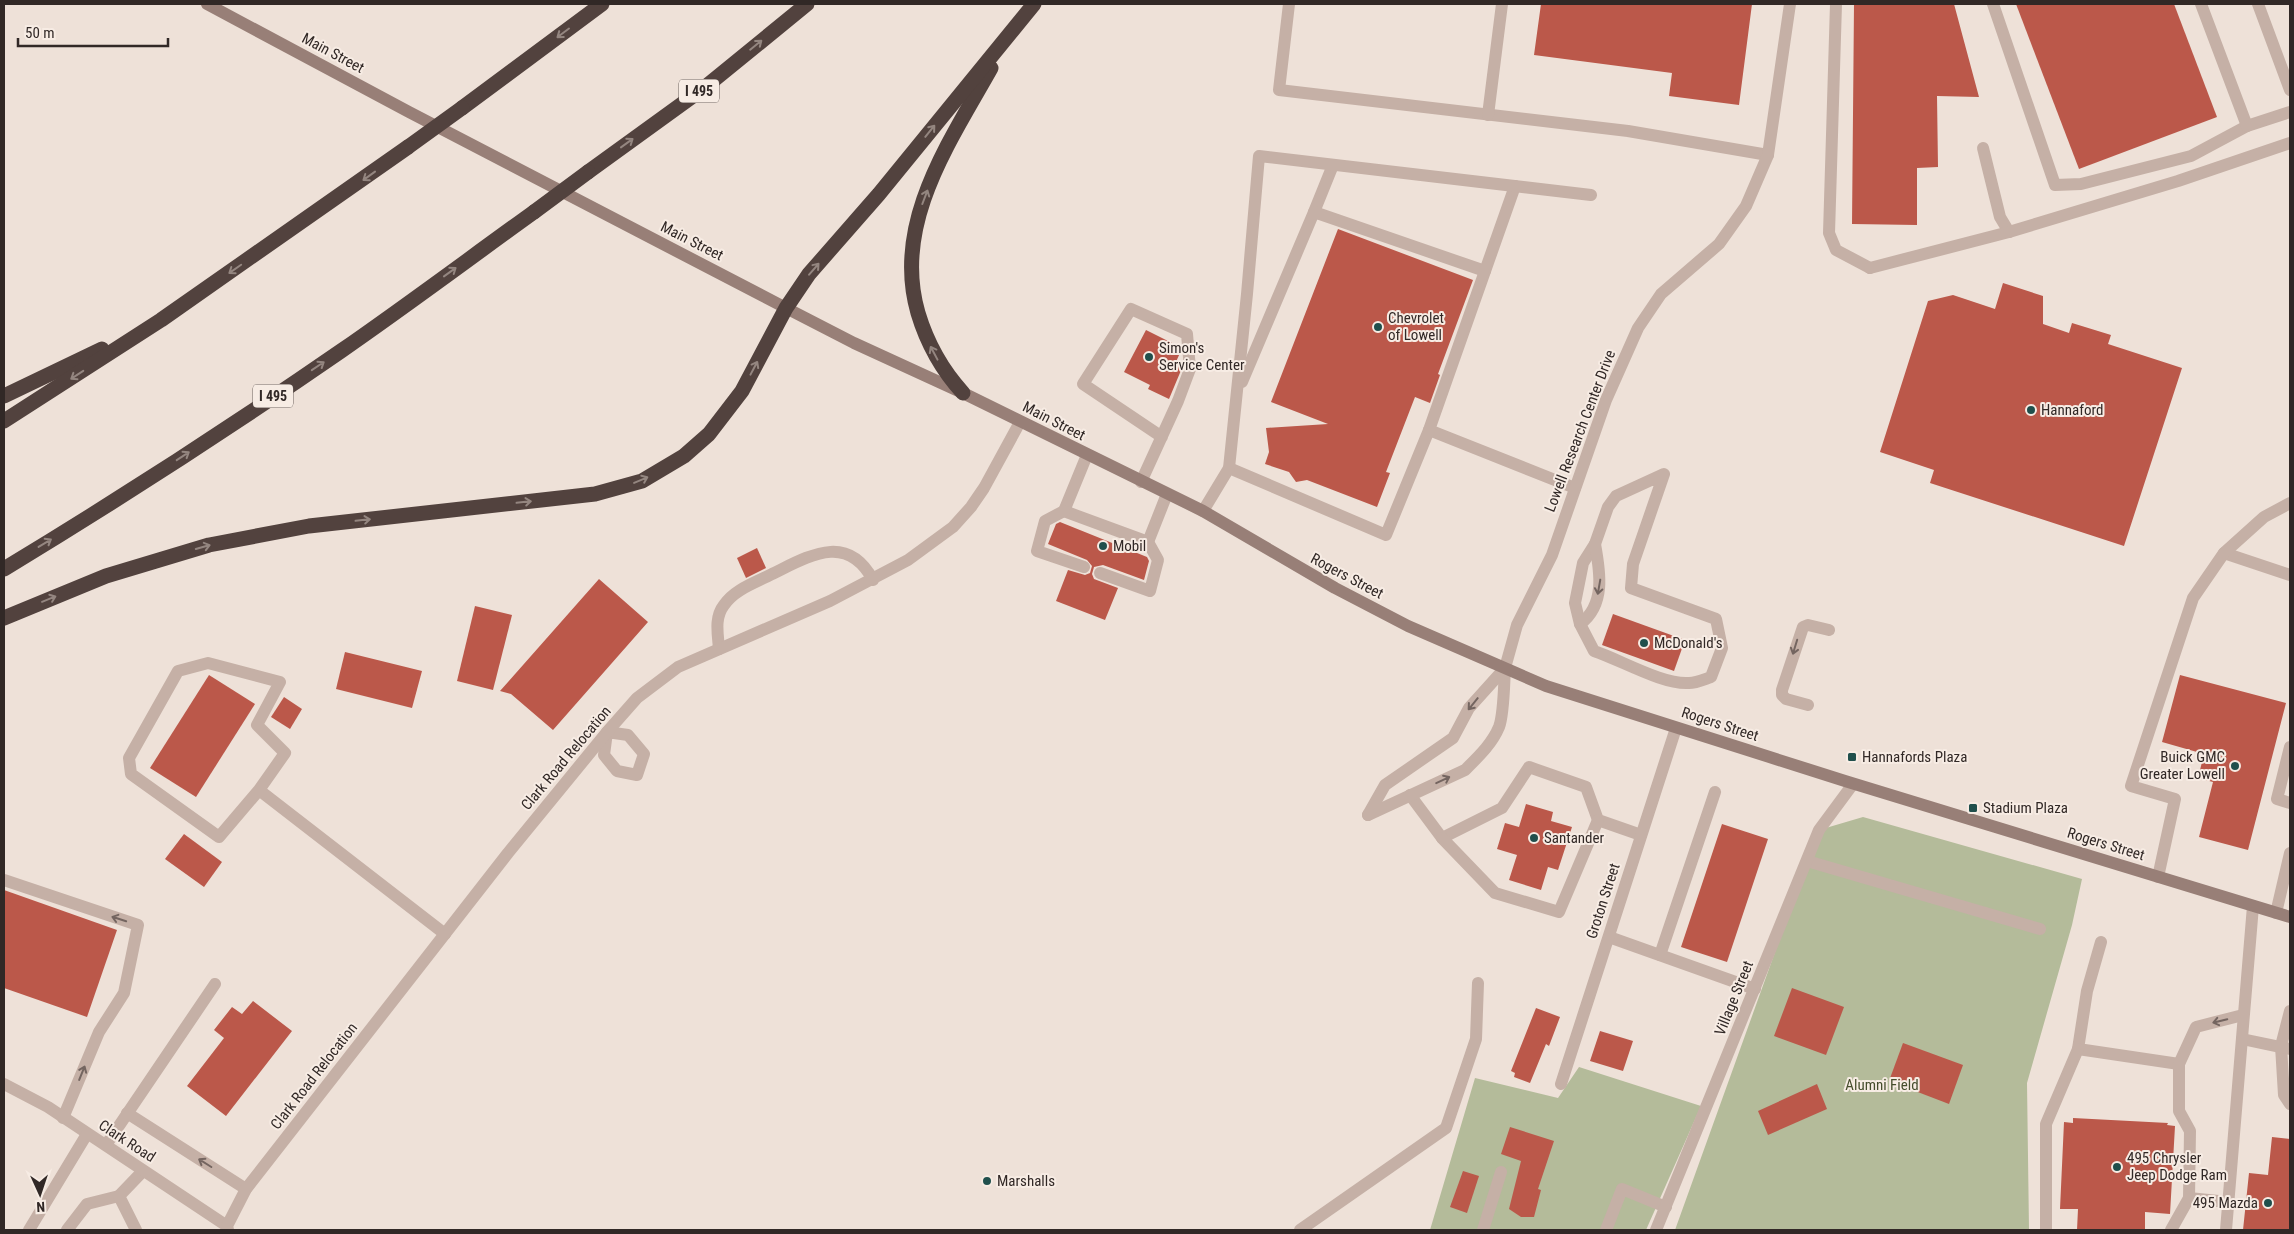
<svg xmlns="http://www.w3.org/2000/svg" width="2294" height="1234" font-family="'Roboto Condensed',sans-serif">
<style>
.green{fill:#b4bb9a}
.building{fill:#bb584a}
.lines{fill:none;stroke-linecap:round;stroke-linejoin:round}
.service{stroke:#c5b0a6;stroke-width:12}
.minor{stroke:#c5b0a6;stroke-width:12}
.tertiary{stroke:#c5b0a6;stroke-width:12}
.secondary{stroke:#987f77;stroke-width:12}
.motorway{stroke:#52423e;stroke-width:15}
.motorway-bridge{stroke:#52423e;stroke-width:15}
.oneway{stroke:#948680}
.oneway2{stroke:#746560}
.poi-dot{fill:#204f4c;stroke:#f7ece4;stroke-width:2}
.labels{text-anchor:middle;dominant-baseline:central;stroke-width:4;stroke-linejoin:round;paint-order:stroke}
.shield{fill:#f7ece4;stroke:#6c635f;stroke-width:1}
.shield-label{font-size:14px;font-weight:bold;fill:#312826}
.street-label{font-size:15px;fill:#312826;stroke:#f7ece4}
.poi-label{font-size:15px;fill:#312826;stroke:#f7ece4;text-anchor:start}
.park-label{font-size:15px;fill:#454d2c;stroke:#f7ece4}
</style>
<rect width="100%" height="100%" fill="#eee1d8"/>
<g class="green">
<path d="M1863,817L2082,879L2072,925L2027,1083L2029,1230H1675L1819,830Z"/>
<path d="M1579,1067L1701,1106L1646,1230H1430L1475,1078L1558,1098Z"/>
</g>
<g class="building">
<path d="M1541,4H1752L1739,105L1669,96L1672,73L1534,55Z"/>
<path d="M1854,4H1954L1979,97L1937,96L1938,167L1917,168V225L1852,224Z"/>
<path d="M2016,4H2174L2217,117L2079,169Z"/>
<path d="M1338,229L1473,280L1438,374L1440,375L1430,403L1415,397L1386,472L1390,473L1377,507L1307,480L1296,482L1289,472L1265,464L1269,452L1266,428L1328,424L1271,402Z"/>
<path d="M2003,283L2043,296V324L2069,333L2072,323L2111,335L2108,344L2182,368L2124,546L1930,483L1934,470L1880,452L1928,301L1953,295L1995,309Z"/>
<path d="M1146,330L1180,347V353L1175,364L1182,368L1169,399L1148,389L1150,385L1124,372Z"/>
<path d="M1060,522L1147,557L1149,561L1144,580L1103,565L1094,567L1092,574L1094,579L1118,588L1105,620L1056,601L1068,570L1085,575L1090,573L1092,566L1087,560L1048,544L1056,524Z"/>
<path d="M757,548L766,568L746,578L737,558Z"/>
<path d="M599,579L648,622L553,730L511,694L500,691Z"/>
<path d="M475,606L512,615L493,690L457,681Z"/>
<path d="M1613,614L1685,640L1674,671L1602,645Z"/>
<path d="M345,652L422,671L412,708L336,689Z"/>
<path d="M209,675L255,704L196,797L150,768Z"/>
<path d="M2180,675L2286,703L2248,850L2199,837L2213,782L2198,778L2204,754L2162,742Z"/>
<path d="M284,697L302,709L290,729L271,717Z"/>
<path d="M1526,804L1553,812L1551,821L1572,827L1558,870L1548,867L1541,890L1509,880L1517,855L1497,849L1505,823L1519,827Z"/>
<path d="M1722,824L1768,839L1727,962L1681,947Z"/>
<path d="M184,834L222,862L204,887L165,859Z"/>
<path d="M4,890L117,930L87,1017L4,988Z"/>
<path d="M1792,988L1844,1007L1826,1055L1774,1036Z"/>
<path d="M253,1001L292,1031L226,1116L187,1086L224,1038L214,1030L232,1007L242,1014Z"/>
<path d="M1536,1008L1560,1017L1549,1046L1546,1044L1530,1083L1514,1077L1515,1073L1511,1071Z"/>
<path d="M1600,1031L1633,1041L1623,1071L1590,1061Z"/>
<path d="M1903,1043L1963,1065L1949,1104L1889,1081Z"/>
<path d="M1817,1084L1827,1109L1768,1135L1758,1111Z"/>
<path d="M2073,1118L2168,1123L2167,1125L2175,1126L2170,1214L2145,1212V1230H2077L2078,1209H2060L2064,1122L2073,1123Z"/>
<path d="M1510,1127L1554,1141L1538,1189L1541,1190L1534,1217H1521L1509,1209L1521,1161L1501,1154Z"/>
<path d="M2272,1137L2290,1139V1230H2243L2249,1173L2268,1175Z"/>
<path d="M1463,1171L1479,1176L1467,1213L1450,1207Z"/>
</g>
<g class="lines">
<g class="service">
<path d="M1289,4L1279,90L1628,131L1768,155"/>
<path d="M1836,4L1829,233L1836,250L1870,268"/>
<path d="M1993,4L2055,185L2081,184L2191,156L2247,126"/>
<path d="M2201,4L2247,126L2290,112"/>
<path d="M1488,115L1502,4"/>
<path d="M1983,148L2000,217L2009,232"/>
<path d="M1314,212L1333,165"/>
<path d="M1242,382L1314,212L1485,271"/>
<path d="M1429,430L1575,488"/>
<path d="M1087,455L1064,511L1148,542L1167,494"/>
<path d="M1229,468L1386,535L1429,430L1515,186"/>
<path d="M1664,474L1633,564L1631,588L1716,619L1722,648L1711,677C1705,679 1696,683 1689,683C1663,685 1621,660 1594,651L1580,624L1575,603L1583,563L1595,544L1608,507L1616,496Z"/>
<path d="M1141,482L1178,401L1190,369L1187,334L1131,309L1083,384L1162,437"/>
<path d="M1064,511L1045,521L1037,551L1084,567"/>
<path d="M1203,511L1229,468L1247,294L1259,156L1591,195"/>
<path d="M2224,553L2290,575"/>
<path d="M1100,573L1150,591L1158,560L1148,542"/>
<path d="M1580,624C1606,605 1600,571 1595,544"/>
<path d="M719,649C718,634 714,618 724,605C735,589 755,583 772,574C809,556 847,532 873,580"/>
<path d="M1808,705L1786,699L1782,695V690L1803,627L1808,625L1829,630"/>
<path d="M607,732L628,735L644,754L637,775L617,771L604,755Z"/>
<path d="M2290,747L2277,799L2290,803"/>
<path d="M259,790L285,753L257,725L280,682L208,663L178,671L129,758L131,774L219,837L259,790L445,934"/>
<path d="M1410,795L1442,838L1502,808L1529,767L1586,787L1598,820L1641,835"/>
<path d="M1368,815L1465,770C1478,757 1492,744 1499,727C1504,714 1504,683 1505,668"/>
<path d="M1368,815L1385,785L1453,738L1469,708L1505,668"/>
<path d="M1442,838L1495,893L1559,912L1598,820"/>
<path d="M1807,861L2040,929"/>
<path d="M2158,877L2175,799L2131,786L2193,598L2224,553L2264,517L2290,503"/>
<path d="M4,880L138,925L124,993L99,1032L63,1118"/>
<path d="M2276,913L2290,853"/>
<path d="M1609,937L1755,989"/>
<path d="M2101,942L2087,991L2078,1049L2179,1064"/>
<path d="M1660,955L1715,792"/>
<path d="M2290,1011L2281,1046L2284,1095L2290,1104"/>
<path d="M2242,1039L2290,1049"/>
<path d="M127,1113L246,1189"/>
<path d="M106,1145L215,984"/>
<path d="M2189,1198L2228,1202"/>
<path d="M67,1230L87,1204L119,1196"/>
<path d="M136,1230L119,1196L143,1171"/>
<path d="M1300,1230L1446,1128L1476,1039L1478,983"/>
<path d="M1483,1230L1501,1172"/>
<path d="M1606,1230L1622,1189L1666,1207"/>
<path d="M2046,1230V1124L2078,1049"/>
<path d="M2171,1230L2189,1198L2190,1131L2179,1111V1064L2196,1027L2243,1015"/>
<path d="M2226,1230L2253,906"/>
</g>
<g class="minor">
<path d="M2258,4L2290,90"/>
<path d="M1870,268L2009,232L2178,181L2290,143"/>
<path d="M1505,668L1517,625L1552,555L1606,400L1638,328L1661,294L1719,244L1746,206L1768,155L1790,4"/>
<path d="M4,1084L48,1107L227,1226"/>
<path d="M1561,1084L1676,728"/>
<path d="M29,1230L87,1134"/>
<path d="M1656,1230L1819,830L1853,784"/>
</g>
<path class="tertiary" d="M228,1230L227,1226L246,1189L508,853L607,732L637,698L678,667L830,601L908,560L953,527L971,507L984,488L1020,422"/>
<path class="secondary" d="M207,4L409,112L786,308L854,343L963,393L1203,511L1335,588L1408,626L1546,686L1845,781L2290,917"/>
<g class="motorway">
<path d="M462,108L602,4"/>
<path d="M588,172L704,88L807,4"/>
<path d="M963,393C942,370 927,343 918,313C892,224 949,143 991,68"/>
<path d="M4,396L102,349"/>
<path d="M4,421L161,320L408,147"/>
<path d="M4,569C118,500 231,427 341,351C406,306 470,258 534,212"/>
<path d="M4,618L106,576L209,545L309,526L595,494L642,481L684,456L709,434L742,391L786,308L809,274L879,194L1034,4"/>
</g>
<g class="motorway-bridge">
<path d="M408,147L462,108"/>
<path d="M534,212L588,172"/>
</g>
</g>
<defs><path id="oneway-shaft" d="M-6 0H5M1.5-3L5.5 0L1.5 3" fill="none" stroke-width="1.6" stroke-linecap="round" stroke-linejoin="round" transform="scale(1.25)"/></defs>
<g class="oneway">
<use href="#oneway-shaft" transform="translate(563 33) rotate(143)"/>
<use href="#oneway-shaft" transform="translate(756 45) rotate(-39)"/>
<use href="#oneway-shaft" transform="translate(930 131) rotate(-51)"/>
<use href="#oneway-shaft" transform="translate(627 143) rotate(-36)"/>
<use href="#oneway-shaft" transform="translate(369 176) rotate(144)"/>
<use href="#oneway-shaft" transform="translate(925 197) rotate(-69)"/>
<use href="#oneway-shaft" transform="translate(235 269) rotate(145)"/>
<use href="#oneway-shaft" transform="translate(814 269) rotate(-49)"/>
<use href="#oneway-shaft" transform="translate(450 272) rotate(-36)"/>
<use href="#oneway-shaft" transform="translate(934 353) rotate(-118)"/>
<use href="#oneway-shaft" transform="translate(318 366) rotate(-34)"/>
<use href="#oneway-shaft" transform="translate(754 368) rotate(-62)"/>
<use href="#oneway-shaft" transform="translate(77 375) rotate(147)"/>
<use href="#oneway-shaft" transform="translate(183 456) rotate(-33)"/>
<use href="#oneway-shaft" transform="translate(641 480) rotate(-23)"/>
<use href="#oneway-shaft" transform="translate(524 502) rotate(-6)"/>
<use href="#oneway-shaft" transform="translate(363 520) rotate(-6)"/>
<use href="#oneway-shaft" transform="translate(45 543) rotate(-31)"/>
<use href="#oneway-shaft" transform="translate(203 547) rotate(-16)"/>
<use href="#oneway-shaft" transform="translate(49 599) rotate(-22)"/>
</g>
<g class="oneway2">
<use href="#oneway-shaft" transform="translate(1599 587) rotate(100)"/>
<use href="#oneway-shaft" transform="translate(1795 647) rotate(107)"/>
<use href="#oneway-shaft" transform="translate(1473 704) rotate(129)"/>
<use href="#oneway-shaft" transform="translate(1443 780) rotate(-25)"/>
<use href="#oneway-shaft" transform="translate(119 919) rotate(-162)"/>
<use href="#oneway-shaft" transform="translate(2220 1021) rotate(166)"/>
<use href="#oneway-shaft" transform="translate(82 1073) rotate(-68)"/>
<use href="#oneway-shaft" transform="translate(205 1163) rotate(-148)"/>
</g>
<g class="poi-dot">
<circle cx="1378" cy="327" r="5"/>
<circle cx="1149" cy="357" r="5"/>
<circle cx="2031" cy="410" r="5"/>
<circle cx="1103" cy="546" r="5"/>
<circle cx="1644" cy="643" r="5"/>
<rect x="1847" y="752" width="10" height="10" rx="2.5"/>
<circle cx="2235" cy="766" r="5"/>
<rect x="1968" y="803" width="10" height="10" rx="2.5"/>
<circle cx="1534" cy="838" r="5"/>
<circle cx="2117" cy="1167" r="5"/>
<circle cx="987" cy="1181" r="5"/>
<circle cx="2268" cy="1203" r="5"/>
</g>
<g class="labels">
<g class="shield">
<rect x="679" y="79.5" width="40" height="23" rx="4"/>
<rect x="253" y="384.5" width="40" height="23" rx="4"/>
</g>
<g class="shield-label">
<text x="699" y="91">I 495</text>
<text x="273" y="396">I 495</text>
</g>
<g class="street-label">
<text transform="translate(333 53) rotate(28)">Main Street</text>
<text transform="translate(692 241) rotate(27)">Main Street</text>
<text transform="translate(1054 421) rotate(27)">Main Street</text>
<text transform="translate(1580 431) rotate(-69)">Lowell Research Center Drive</text>
<text transform="translate(1347 576) rotate(28)">Rogers Street</text>
<text transform="translate(1720 724) rotate(18)">Rogers Street</text>
<text transform="translate(566 758) rotate(-50)">Clark Road Relocation</text>
<text transform="translate(2106 844) rotate(17)">Rogers Street</text>
<text transform="translate(1603 901) rotate(-72)">Groton Street</text>
<text transform="translate(1734 998) rotate(-68)">Village Street</text>
<text transform="translate(314 1076) rotate(-52)">Clark Road Relocation</text>
<text transform="translate(127 1141) rotate(33)">Clark Road</text>
</g>
<g class="poi-label">
<text x="1388" y="318">Chevrolet<tspan x="1388" dy="17">of Lowell</tspan></text>
<text x="1159" y="348">Simon's<tspan x="1159" dy="17">Service Center</tspan></text>
<text x="2041" y="410">Hannaford</text>
<text x="1113" y="546">Mobil</text>
<text x="1654" y="643">McDonald's</text>
<text x="1862" y="757">Hannafords Plaza</text>
<text x="2225" y="757" text-anchor="end">Buick GMC<tspan x="2225" dy="17">Greater Lowell</tspan></text>
<text x="1983" y="808">Stadium Plaza</text>
<text x="1544" y="838">Santander</text>
<text x="2127" y="1158">495 Chrysler<tspan x="2127" dy="17">Jeep Dodge Ram</tspan></text>
<text x="997" y="1181">Marshalls</text>
<text x="2258" y="1203" text-anchor="end">495 Mazda</text>
</g>
<g class="park-label">
<text x="1882" y="1085">Alumni Field</text>
</g>
</g>
<rect width="2294" height="1234" fill="none" stroke="#312826" stroke-width="10"/>
<g transform="translate(40 1194) rotate(177)" stroke="#f7ece4" stroke-width="4" paint-order="stroke">
<path d="M0-4L9 19L0 12L-9 19Z" fill="#312826"/>
<text y="-8" font-size="14" font-weight="bold" text-anchor="middle" fill="#312826">N</text>
</g>
<path d="M18 38v8h150v-8" fill="none" stroke="#312826" stroke-width="2.5"/>
<text x="25" y="38" font-size="15" fill="#312826" stroke="#f7ece4" stroke-width="4" paint-order="stroke">50 m</text>
</svg>
